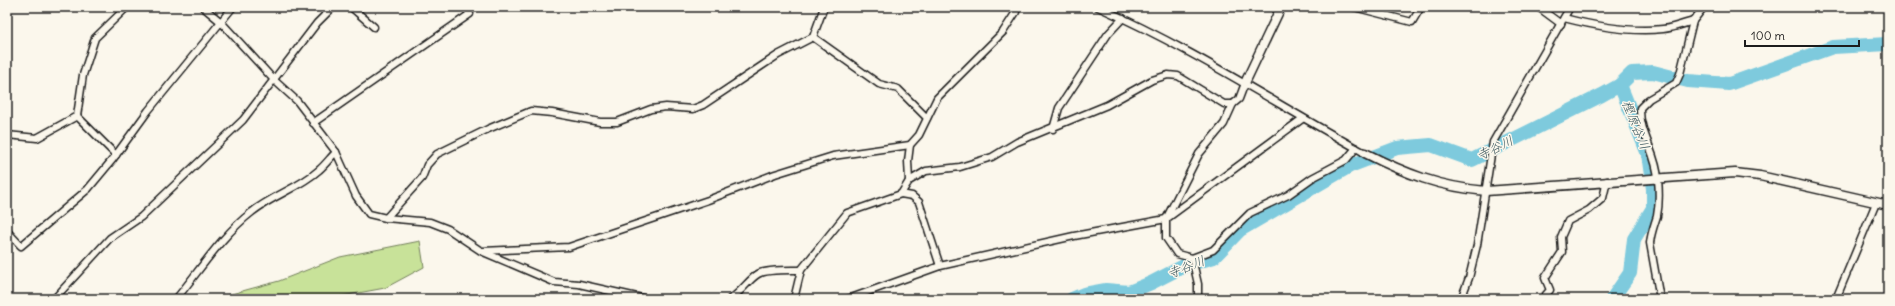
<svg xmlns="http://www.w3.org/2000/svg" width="1895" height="306" font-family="Delius,'Klee One',sans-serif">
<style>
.green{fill:#c8e299;stroke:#727f5a}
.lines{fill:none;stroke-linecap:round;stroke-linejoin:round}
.river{stroke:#7ecadd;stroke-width:14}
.minor-casing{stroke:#1c1c1c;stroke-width:9}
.tertiary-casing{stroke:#1c1c1c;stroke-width:11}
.minor{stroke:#fbf7ec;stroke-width:6}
.tertiary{stroke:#fbf7ec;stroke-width:8}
.labels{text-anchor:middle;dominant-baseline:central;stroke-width:3;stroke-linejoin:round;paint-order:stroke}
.water-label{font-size:13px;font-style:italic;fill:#3e5960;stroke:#fbf7ec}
</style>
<rect width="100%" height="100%" fill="#fbf7ec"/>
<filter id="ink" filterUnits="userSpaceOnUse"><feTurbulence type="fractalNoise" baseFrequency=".025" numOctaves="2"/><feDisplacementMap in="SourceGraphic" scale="8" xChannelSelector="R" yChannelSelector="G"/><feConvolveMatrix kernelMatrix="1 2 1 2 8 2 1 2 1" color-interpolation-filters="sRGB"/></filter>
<g filter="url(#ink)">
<path class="green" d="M420,241L424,267L385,288L326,299H219L224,296L279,281L340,257Z"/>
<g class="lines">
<g class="river">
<path d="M1072,299L1084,294L1106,290L1129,292L1151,283L1184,266L1214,257L1240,230L1350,166L1397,148L1431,145L1472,160L1602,95L1620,85L1632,73L1653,72L1688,81L1729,84L1833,47L1888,44"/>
<path d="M1612,299L1630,273L1634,239L1653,208V189L1648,154L1620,85"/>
</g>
<g class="minor-casing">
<g id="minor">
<path d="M203,7L221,22L274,80L297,101L336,152L356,196L369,214L386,218L430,222L448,229L481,251L554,282L579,284L646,299"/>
<path d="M351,7L374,27"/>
<path d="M1098,7C1191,48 1276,104 1365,153"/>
<path d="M1354,7L1412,22L1421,7"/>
<path d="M1538,7L1561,24"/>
<path d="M1564,18C1595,26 1631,33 1663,29C1673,28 1683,24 1693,21"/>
<path d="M813,37L879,84L898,89L927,118"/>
<path d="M1245,83L1239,99L1233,104L1224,124L1199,154L1166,219V238L1177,254L1192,258L1213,250L1250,213L1288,195L1312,178L1346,160L1356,148"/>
<path d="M77,116L116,155"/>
<path d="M313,123L470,14L465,7"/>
<path d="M1053,129L1059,108L1108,34L1123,18"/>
<path d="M7,135L37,138L77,116L83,75L95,38L127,7"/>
<path d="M909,181L908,161L910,145L919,135L937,98L1003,32L1016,12V7"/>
<path d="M901,194L912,196L919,202L940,266"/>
<path d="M386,218L422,178L427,165L437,154L488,129L531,111L552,113L600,122H617L651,109L666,107L693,109L703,105L778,55L813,37L824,7"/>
<path d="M7,231L21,246L88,189L113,159L148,111L233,7"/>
<path d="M483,251L569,247L708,200L775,174L833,156L910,145"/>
<path d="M1192,258L1198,284V299"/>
<path d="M54,299L110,238L141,217L243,120L317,23L333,7"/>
<path d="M176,299C200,270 222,235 252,212C273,195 299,188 319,170C325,165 330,158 336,152"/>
<path d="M730,299C741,293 749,279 758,274C767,269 790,270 801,270"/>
<path d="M794,299L801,270L847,213L901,194L909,181L926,171L960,167L992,157L1017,142L1107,105L1152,80L1168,75L1178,76L1224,104H1233"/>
<path d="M848,299L940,266L1074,236L1166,219L1302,119"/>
<path d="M1461,299L1469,278L1477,245L1493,142L1570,7"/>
<path d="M1542,299L1550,290L1545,278L1562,252L1561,237L1568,221L1589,210L1603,198L1607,181"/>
<path d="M1660,299L1650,243C1651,233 1654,226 1657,216C1659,206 1659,190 1658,179C1657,154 1639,133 1640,108L1649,99L1676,83L1680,74L1693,21L1704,7"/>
<path d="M1836,299L1876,203"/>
</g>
</g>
<g class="tertiary-casing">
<g id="tertiary">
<path d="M1245,83L1281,7"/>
<path d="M1365,153C1406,174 1440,187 1486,191L1735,173L1760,176L1888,205"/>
</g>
</g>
<use href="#minor" class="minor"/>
<use href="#tertiary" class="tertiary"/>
</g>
</g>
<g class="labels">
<g class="water-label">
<text transform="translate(1636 125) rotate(68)">樫原谷川</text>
<text transform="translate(1495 148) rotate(-26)">寺谷川</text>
<text transform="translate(1186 267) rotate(-21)">寺谷川</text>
</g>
</g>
<rect width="1895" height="306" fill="none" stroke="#fbf7ec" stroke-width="24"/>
<rect x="12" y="12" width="1871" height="282" fill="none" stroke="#1c1c1c" stroke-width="1.5" filter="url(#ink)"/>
<path d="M1745 40v6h114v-6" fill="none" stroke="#1c1c1c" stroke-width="2"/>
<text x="1751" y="40" font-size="12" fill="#1c1c1c" stroke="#fbf7ec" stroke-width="3" paint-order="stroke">100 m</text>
</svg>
